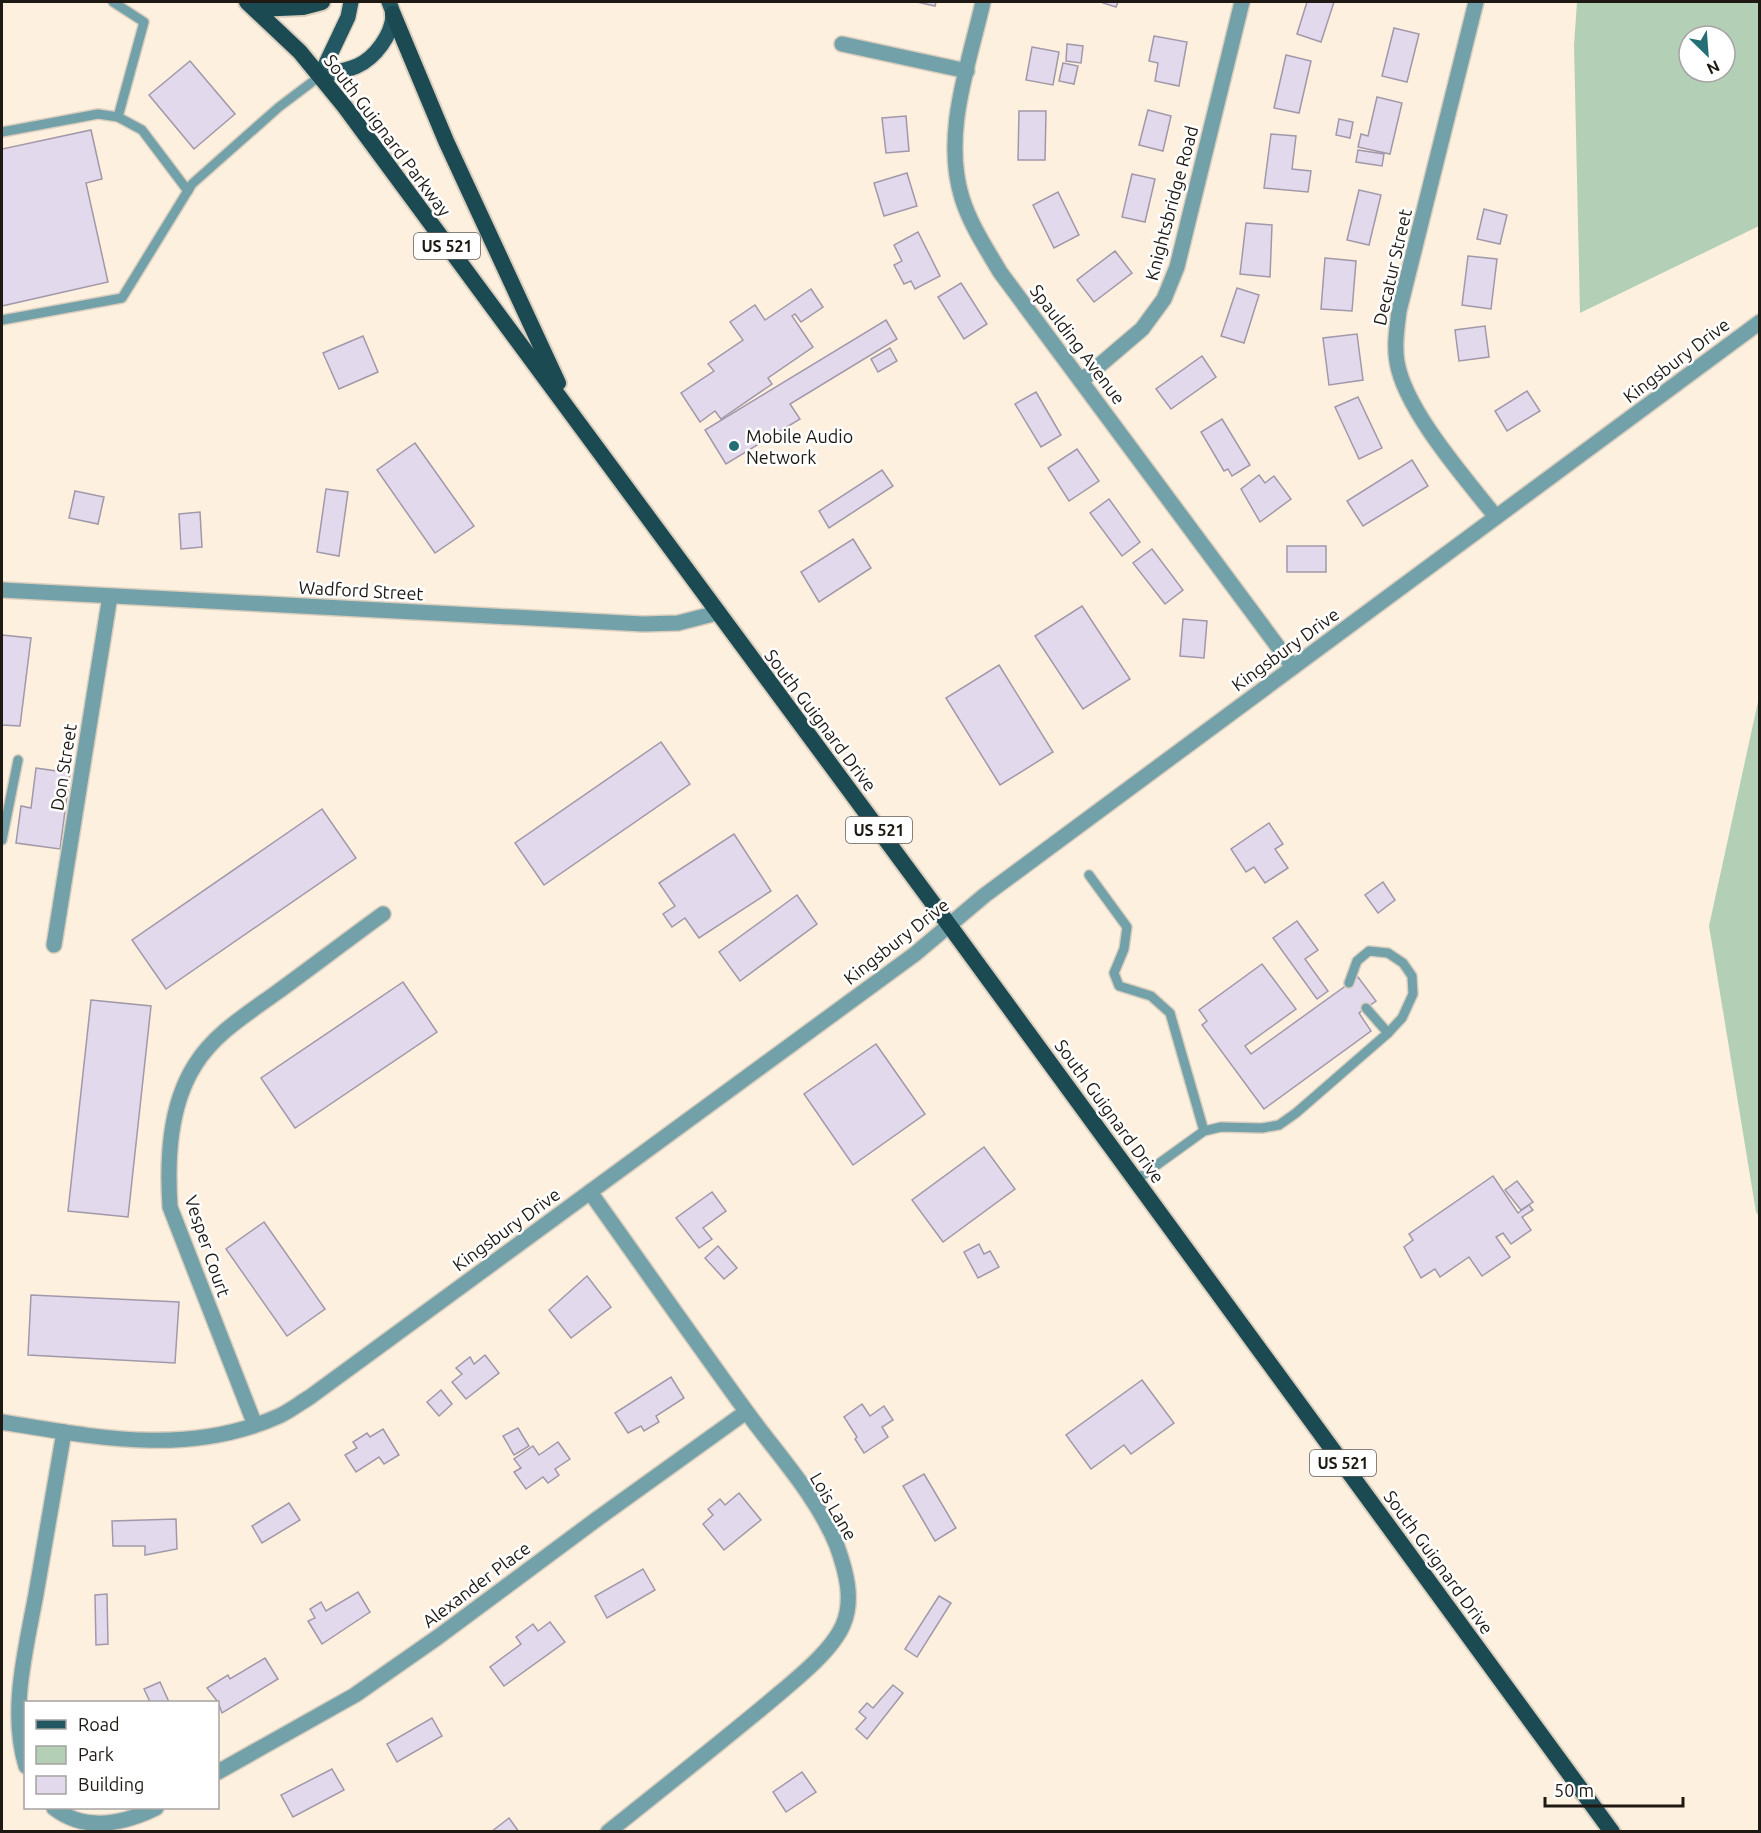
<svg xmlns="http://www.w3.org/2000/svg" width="1761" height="1833" font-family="Ubuntu,sans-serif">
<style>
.green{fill:#b3d0b7;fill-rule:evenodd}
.building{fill:#e3d9ec;stroke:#a198a9;stroke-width:1.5}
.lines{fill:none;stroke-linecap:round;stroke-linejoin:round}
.service-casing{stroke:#dacebe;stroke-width:12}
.minor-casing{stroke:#dacebe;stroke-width:18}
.tertiary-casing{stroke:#dacebe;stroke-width:18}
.primary-casing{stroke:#dacebe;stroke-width:18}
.trunk-casing{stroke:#dacebe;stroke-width:20}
.service{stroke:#73a1a9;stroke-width:9}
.minor{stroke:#73a1a9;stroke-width:15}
.tertiary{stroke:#73a1a9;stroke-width:15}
.primary{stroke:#235761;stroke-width:15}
.trunk{stroke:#1c4a52;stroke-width:16}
.poi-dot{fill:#246f76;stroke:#fff;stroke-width:2}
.labels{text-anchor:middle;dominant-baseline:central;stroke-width:5;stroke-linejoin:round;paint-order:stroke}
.shield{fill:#fff;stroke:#625e5a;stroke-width:1.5}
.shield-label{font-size:16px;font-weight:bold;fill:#1e1913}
.street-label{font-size:18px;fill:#1e1913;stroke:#fff}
.poi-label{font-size:18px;fill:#1e1913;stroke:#fff;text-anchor:start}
</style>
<rect width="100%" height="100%" fill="#fef0df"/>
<g class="green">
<path d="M1577,2H1760L1759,226L1580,313L1574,45ZM1689,36H1725V72H1689Z"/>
<path d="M1759,697L1760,1216H1759L1756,1212L1709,926Z"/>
</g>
<g class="building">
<path d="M917,2H936L935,6Z"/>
<path d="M1103,2H1118L1116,7L1103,3Z"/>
<path d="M1307,2H1334L1321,42L1297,34Z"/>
<path d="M1394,28L1419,34L1407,82L1382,76Z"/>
<path d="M1154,36L1187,42L1179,86L1155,81L1158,63L1149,61Z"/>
<path d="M1067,44L1083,46L1081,63L1066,61Z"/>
<path d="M1032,47L1059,52L1053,85L1026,80Z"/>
<path d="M1286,55L1311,61L1299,113L1274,108Z"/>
<path d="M190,61L235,114L194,149L149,95Z"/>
<path d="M1063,63L1078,66L1074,84L1059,81Z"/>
<path d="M1377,97L1402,103L1390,154L1358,147L1361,134L1368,136Z"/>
<path d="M1148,110L1171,116L1163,151L1139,145Z"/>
<path d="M1019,111H1046L1045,160H1018Z"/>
<path d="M906,116L909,151L886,153L882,118Z"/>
<path d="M1339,119L1353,122L1350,138L1336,135Z"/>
<path d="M91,130L102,179L86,183L108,282L2,306V149Z"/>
<path d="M1271,134L1296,136L1292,169L1311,171L1308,192L1264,188Z"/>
<path d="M1358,150L1384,154L1382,166L1356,162Z"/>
<path d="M907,173L917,206L884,216L874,183Z"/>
<path d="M1132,174L1155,179L1145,222L1122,217Z"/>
<path d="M1359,190L1381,195L1369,245L1347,240Z"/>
<path d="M1058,192L1079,235L1054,248L1033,205Z"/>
<path d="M1484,209L1507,215L1500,244L1477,239Z"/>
<path d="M1246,223L1272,225L1270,277L1240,274Z"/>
<path d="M918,232L940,276L915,289L911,281L904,284L894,265L902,261L894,245Z"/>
<path d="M1115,251L1132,273L1094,302L1077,280Z"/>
<path d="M1468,256L1497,259L1491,309L1462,305Z"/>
<path d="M1325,258L1356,261L1352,311L1321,309Z"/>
<path d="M961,283L987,324L964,339L938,297Z"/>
<path d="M1237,288L1259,295L1244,343L1221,336Z"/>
<path d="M811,289L823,307L801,322L795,314L792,316L813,347L768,378L772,384L721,419L715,411L700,422L681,393L714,371L708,364L743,340L730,322L755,305L765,320Z"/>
<path d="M886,320L897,339L790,404L800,419L726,464L705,430Z"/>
<path d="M1485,326L1489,357L1459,361L1455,330Z"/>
<path d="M1357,334L1363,380L1329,385L1323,338Z"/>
<path d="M363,336L378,372L339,389L323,353Z"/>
<path d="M890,348L897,361L878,372L871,359Z"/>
<path d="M1202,356L1216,377L1171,409L1156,389Z"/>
<path d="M1527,391L1540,411L1507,431L1495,411Z"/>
<path d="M1036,392L1061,435L1041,447L1015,404Z"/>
<path d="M1358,397L1382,448L1359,459L1335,407Z"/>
<path d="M1222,419L1250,465L1232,476L1228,469L1224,471L1201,432Z"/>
<path d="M415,443L474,526L435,553L377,470Z"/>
<path d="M1077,449L1099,481L1069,501L1048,468Z"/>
<path d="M1412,460L1428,486L1363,526L1347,501Z"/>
<path d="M882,470L893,486L829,528L819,511Z"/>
<path d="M1259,475L1265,483L1274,476L1291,499L1260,522L1241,489Z"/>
<path d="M326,489L348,492L339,556L317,552Z"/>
<path d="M75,491L104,497L98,524L69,518Z"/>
<path d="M1109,499L1140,542L1122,556L1090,513Z"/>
<path d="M200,512L202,547L181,549L179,514Z"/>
<path d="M853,539L871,568L819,602L801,572Z"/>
<rect x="1287" y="546" width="39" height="26"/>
<path d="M1152,549L1183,590L1165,604L1133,563Z"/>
<path d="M1082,606L1130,679L1083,709L1035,636Z"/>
<path d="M1183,619L1207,621L1204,658L1180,656Z"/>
<path d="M2,635L31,638L20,726L2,725Z"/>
<path d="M999,665L1053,752L1000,785L946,698Z"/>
<path d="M661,742L690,784L544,885L515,843Z"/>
<path d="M36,768L70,773L60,849L16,843L21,806L31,808Z"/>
<path d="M322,809L356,858L166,989L132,940Z"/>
<path d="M1269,823L1283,844L1275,849L1288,868L1265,883L1254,867L1246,872L1231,849Z"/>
<path d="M734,834L771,891L699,938L685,918L672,927L663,914L675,906L659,883Z"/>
<path d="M1383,882L1395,900L1378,913L1365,895Z"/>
<path d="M797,895L817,924L740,981L719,952Z"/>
<path d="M1297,921L1318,950L1305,959L1328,991L1317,999L1273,938Z"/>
<path d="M1262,964L1296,1009L1245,1046L1251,1054L1358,977L1376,1001L1359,1013L1371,1031L1264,1109L1202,1025L1207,1021L1199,1010Z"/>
<path d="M403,982L437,1032L295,1128L261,1078Z"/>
<path d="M91,1000L151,1006L128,1217L68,1211Z"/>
<path d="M876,1044L925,1114L853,1165L804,1094Z"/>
<path d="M984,1147L1015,1189L943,1242L912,1200Z"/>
<path d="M1493,1176L1518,1213L1529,1205L1533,1210L1522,1217L1531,1230L1511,1244L1503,1233L1496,1237L1510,1257L1482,1276L1469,1257L1440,1277L1435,1269L1421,1278L1404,1247L1413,1240L1409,1234Z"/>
<path d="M1517,1181L1533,1202L1521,1210L1505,1190Z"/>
<path d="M712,1192L726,1211L703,1228L712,1239L699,1248L676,1218Z"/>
<path d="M264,1222L325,1309L287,1336L226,1249Z"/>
<path d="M979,1244L984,1254L990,1251L999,1267L978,1278L964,1252Z"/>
<path d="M718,1246L737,1268L724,1279L705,1258Z"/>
<path d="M587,1276L611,1307L571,1338L549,1310Z"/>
<path d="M31,1295L179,1302L175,1363L28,1355Z"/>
<path d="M485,1355L499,1373L466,1399L452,1382L462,1374L456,1368L470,1357L474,1364Z"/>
<path d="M671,1377L684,1398L656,1416L659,1422L644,1431L641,1426L628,1433L615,1413Z"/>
<path d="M1142,1380L1174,1423L1131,1454L1124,1445L1091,1469L1066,1435Z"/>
<path d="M441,1390L452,1404L439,1416L427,1402Z"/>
<path d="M862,1404L870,1416L884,1406L893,1420L882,1427L888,1437L864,1453L855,1439L857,1437L844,1417Z"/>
<path d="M518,1428L529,1446L514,1455L503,1436Z"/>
<path d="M383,1429L399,1455L384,1464L379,1457L356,1472L345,1455L357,1448L353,1442L367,1433L370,1437Z"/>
<path d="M558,1442L570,1459L555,1469L559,1475L548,1483L543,1477L526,1489L514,1472L521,1468L514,1459L533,1446L539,1455Z"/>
<path d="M924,1474L956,1528L935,1541L903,1486Z"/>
<path d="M739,1493L761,1520L724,1550L703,1524L713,1515L708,1509L720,1499L725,1505Z"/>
<path d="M289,1503L300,1520L262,1543L252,1526Z"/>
<path d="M176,1519L177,1549L145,1555V1546H113L112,1521Z"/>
<path d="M643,1569L655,1590L607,1618L595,1596Z"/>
<path d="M358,1592L370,1612L322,1644L308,1621L315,1618L310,1609L321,1602L326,1611Z"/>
<path d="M107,1594L108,1644L96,1645L95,1595Z"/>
<path d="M939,1596L951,1603L917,1657L905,1649Z"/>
<path d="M550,1622L565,1642L504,1686L490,1667L521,1644L516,1637L533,1624L538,1631Z"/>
<path d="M265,1658L278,1679L222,1713L218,1702L207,1688L228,1675L230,1679Z"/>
<path d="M160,1682L169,1702H150L144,1689Z"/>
<path d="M893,1685L903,1693L867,1739L856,1729L866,1718L859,1712L867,1703L873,1708Z"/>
<path d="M432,1718L442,1736L397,1762L387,1744Z"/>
<path d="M332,1769L344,1790L293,1817L281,1795Z"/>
<path d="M802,1772L816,1792L786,1812L773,1792Z"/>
<path d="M509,1818L519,1832H491Z"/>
</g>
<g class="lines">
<g class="service-casing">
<g id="service">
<path d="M113,2L144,22L118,117"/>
<path d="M2,132L98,114L118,117L142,130L188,191"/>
<path d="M2,320L122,298L192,184L279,107L320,76"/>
<path d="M2,840L18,760"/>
<path d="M1089,875L1127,927L1124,949L1114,973L1119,986L1151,996L1170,1013L1204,1131"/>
<path d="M1366,1008L1388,1033"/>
<path d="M1136,1180L1204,1131L1221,1127L1262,1128L1279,1125L1296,1113L1388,1033L1402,1018L1413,994L1412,976L1403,963L1388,953L1369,951L1357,961L1349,983"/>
</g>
</g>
<g class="minor-casing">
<g id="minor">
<path d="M983,2C969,64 942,134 962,198C970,224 986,248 1000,272L1293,667"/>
<path d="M1476,2L1399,311C1397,328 1394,345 1397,362C1405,410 1465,478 1496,517"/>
<path d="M842,44L967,71"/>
<path d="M1081,381L1142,329L1164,299L1177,267L1242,2"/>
<path d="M2,590L643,624L678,623L717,613"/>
<path d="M54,945L110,596"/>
<path d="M590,1192C642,1265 693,1338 746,1411C777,1454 817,1496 837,1546C846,1571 854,1600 843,1625C831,1653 790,1684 768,1703C715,1747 662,1789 608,1832"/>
<path d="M255,1425L170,1207C167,1160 169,1106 195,1065C214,1034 247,1014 276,993C312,967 347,940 383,914"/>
<path d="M26,1766C9,1711 26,1649 36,1594C45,1540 55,1486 64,1432"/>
<path d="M218,1772L355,1695L438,1637L597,1519L746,1412"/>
<path d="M54,1808C85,1832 123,1824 156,1808"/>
</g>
</g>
<g class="tertiary-casing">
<path id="tertiary" d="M2,1422C95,1437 188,1457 279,1416C290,1411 300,1403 310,1397L915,954L985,895L1760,322"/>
</g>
<g class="primary-casing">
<g id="primary">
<path d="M320,76C332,73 345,71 357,66C375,58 392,35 393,15C393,11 390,5 389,2"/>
<path d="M320,76L348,17L351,2"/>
</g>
</g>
<g class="trunk-casing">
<g id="trunk">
<path d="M247,2L300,52L345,107L949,925L1612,1832"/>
<path d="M256,9L303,7L322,2"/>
<path d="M393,14L446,141L558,383"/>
</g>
</g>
<use href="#service" class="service"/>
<use href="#minor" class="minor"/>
<use href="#tertiary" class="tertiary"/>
<use href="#primary" class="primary"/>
<use href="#trunk" class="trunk"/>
</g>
<circle class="poi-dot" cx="734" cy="446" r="6"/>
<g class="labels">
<g class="shield">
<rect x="414" y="233" width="66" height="26" rx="4.5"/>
<rect x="846" y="817" width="66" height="26" rx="4.5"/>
<rect x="1310" y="1450" width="66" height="26" rx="4.5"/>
</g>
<g class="shield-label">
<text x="447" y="246">US 521</text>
<text x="879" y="830">US 521</text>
<text x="1343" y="1463">US 521</text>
</g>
<g class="street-label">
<text transform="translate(388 135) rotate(53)">South Guignard Parkway</text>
<text transform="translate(1171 203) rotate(-75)">Knightsbridge Road</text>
<text transform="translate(1392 267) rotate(-77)">Decatur Street</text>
<text transform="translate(1078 344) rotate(53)">Spaulding Avenue</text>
<text transform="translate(1676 360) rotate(-37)">Kingsbury Drive</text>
<text transform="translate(361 590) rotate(3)">Wadford Street</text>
<text transform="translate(1285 649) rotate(-36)">Kingsbury Drive</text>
<text transform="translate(821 720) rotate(53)">South Guignard Drive</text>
<text transform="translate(63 767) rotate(-81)">Don Street</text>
<text transform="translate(896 941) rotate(-38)">Kingsbury Drive</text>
<text transform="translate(1110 1111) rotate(54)">South Guignard Drive</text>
<text transform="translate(506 1229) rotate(-36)">Kingsbury Drive</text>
<text transform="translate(208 1246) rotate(71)">Vesper Court</text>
<text transform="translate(834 1506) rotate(60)">Lois Lane</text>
<text transform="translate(1439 1562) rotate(54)">South Guignard Drive</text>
<text transform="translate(476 1584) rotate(-37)">Alexander Place</text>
</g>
<g class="poi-label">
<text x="746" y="436">Mobile Audio<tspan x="746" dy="21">Network</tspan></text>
</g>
</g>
<rect width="1761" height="1833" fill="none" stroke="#1e1913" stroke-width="6"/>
<rect x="24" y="1701" width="195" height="108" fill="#ffffff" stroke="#a5a3a1" stroke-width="1.5"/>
<rect x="36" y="1720" width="30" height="9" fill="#235761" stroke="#a5a3a1" stroke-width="1.5"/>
<text x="78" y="1731" font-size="18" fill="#1e1913">Road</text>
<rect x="36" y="1746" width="30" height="18" fill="#b3d0b7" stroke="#a5a3a1" stroke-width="1.5"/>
<text x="78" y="1761" font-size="18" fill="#1e1913">Park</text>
<rect x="36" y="1776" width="30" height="18" fill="#e3d9ec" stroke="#a5a3a1" stroke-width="1.5"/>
<text x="78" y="1791" font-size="18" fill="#1e1913">Building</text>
<g transform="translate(1707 54) rotate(155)"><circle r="28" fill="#ffffff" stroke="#a5a3a1" stroke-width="1.5"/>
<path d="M0-4.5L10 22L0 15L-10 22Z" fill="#246f76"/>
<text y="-9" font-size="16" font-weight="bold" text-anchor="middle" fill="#1e1913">N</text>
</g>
<path d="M1545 1797v9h138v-9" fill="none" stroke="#1e1913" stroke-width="3"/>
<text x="1554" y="1797" font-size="18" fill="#1e1913" stroke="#ffffff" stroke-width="4.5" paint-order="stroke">50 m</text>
</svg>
